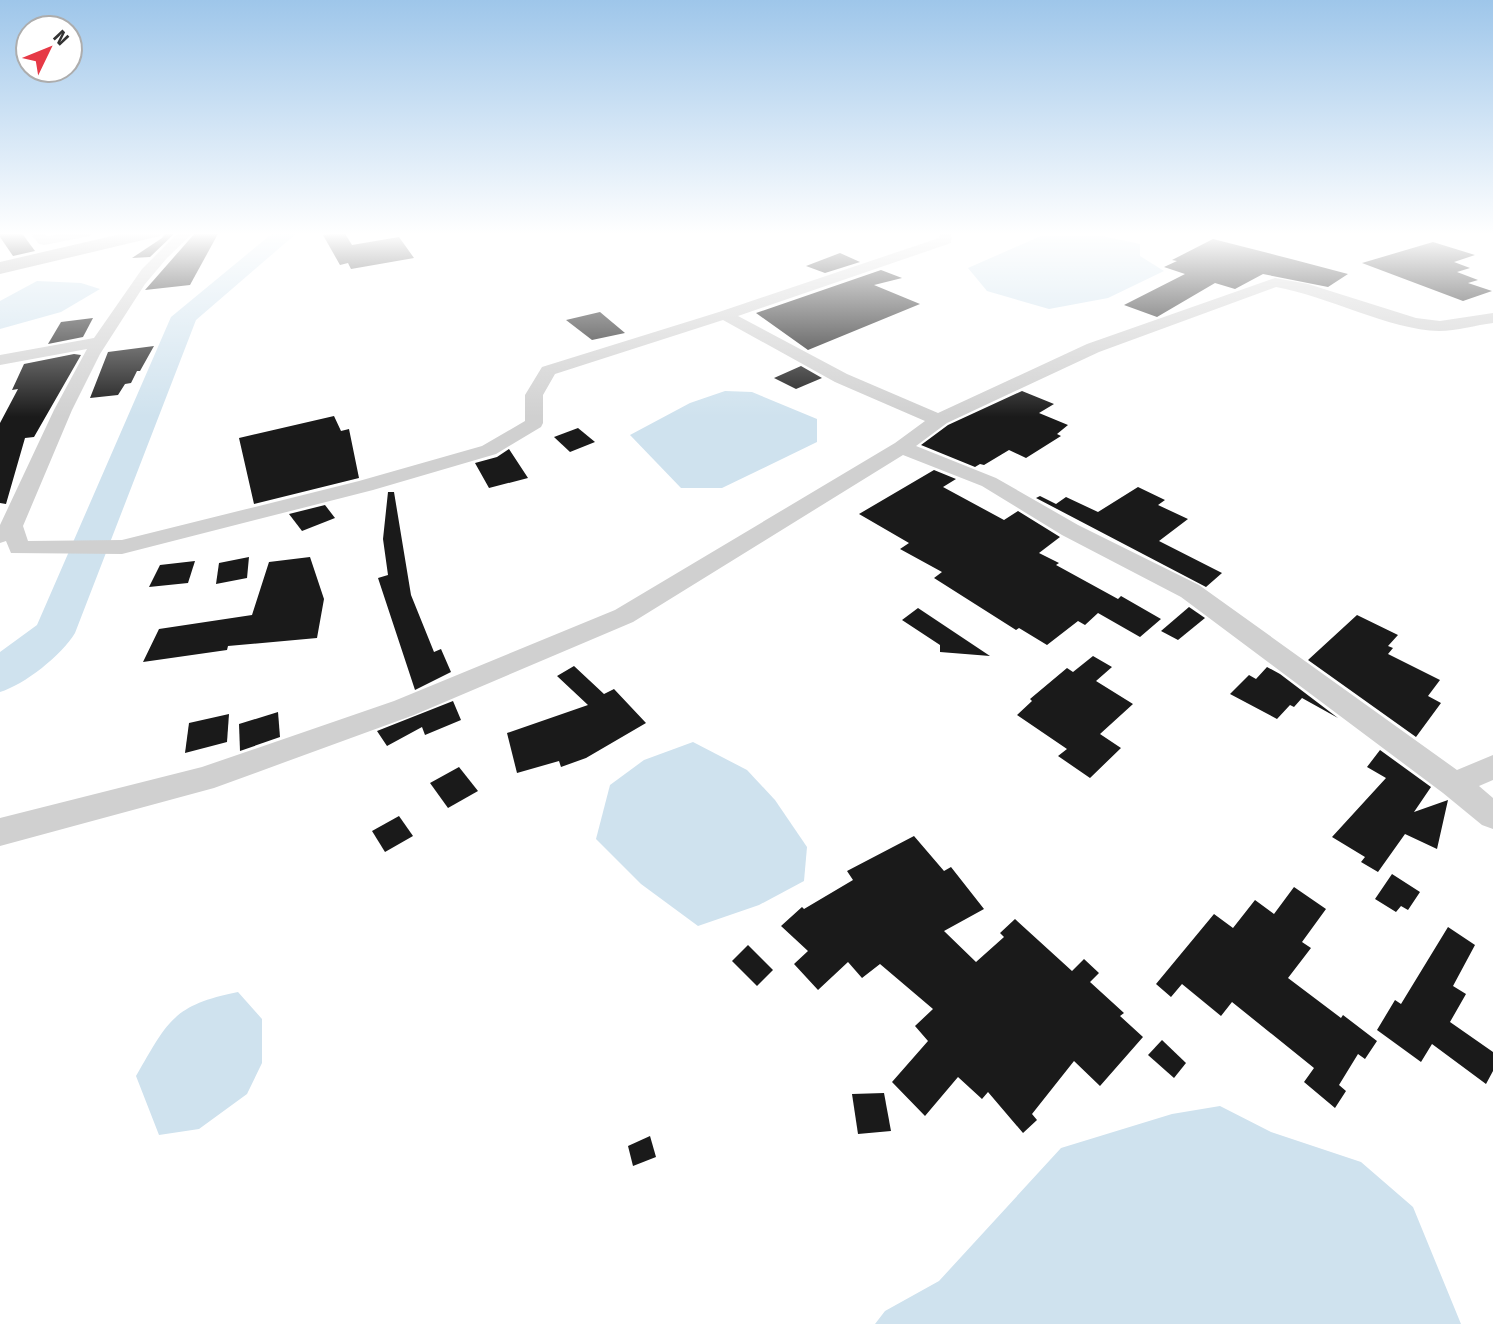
<svg xmlns="http://www.w3.org/2000/svg" width="1493" height="1324" font-family="'Fira Sans',sans-serif">
<style>
.water{fill:#cfe2ee}
.lines{fill:none;stroke-linecap:round;stroke-linejoin:round}
.river{fill:#cfe2ee;fill-rule:evenodd}
.building{fill:#1a1a1a}
.minor{fill:#d0d0d0;fill-rule:evenodd}
.primary{fill:#ababab;fill-rule:evenodd}
</style>
<rect width="100%" height="100%" fill="#fff"/>
<g class="water">
<path d="M1041,236H1102L1140,244V256L1164,271L1108,298L1049,309L987,291L968,268Z"/>
<path d="M37,281L81,283L100,289L61,312L0,329V301Z"/>
<path d="M725,391L752,392L817,419V442L722,488H681L630,435L690,403Z"/>
<path d="M693,742L747,770L775,800L807,847L804,881L759,905L698,926L641,884L596,839L610,785L644,760Z"/>
<path d="M238,992L262,1019V1063L247,1094L199,1129L159,1135L136,1076C168,1021 173,1005 238,992Z"/>
<path d="M1220,1106L1271,1132L1361,1162L1413,1207L1461,1324H875L885,1311L939,1281L1061,1148L1172,1114Z"/>
</g>
<g class="lines">
<path class="river" d="M274,232H298L196,320L75,633C62,655 24,685 0,692V652L37,625L171,317Z"/>
</g>
<g class="building">
<path d="M0,232H21L35,251L13,256L0,237Z"/>
<path d="M166,232H176L150,257L132,258L162,238Z"/>
<path d="M196,232H219L190,285L145,290Z"/>
<path d="M344,232L352,245L399,237L414,258L351,269L348,263L340,265L323,235Z"/>
<path d="M1213,239L1295,260L1348,274L1328,287L1263,274L1235,289L1215,283L1157,317L1124,305L1185,274L1164,267L1177,261L1172,260Z"/>
<path d="M1433,242L1475,255L1454,262L1470,268L1457,272L1478,280L1468,283L1492,291L1463,301L1362,263Z"/>
<path d="M840,253L860,262L825,273L806,266Z"/>
<path d="M881,270L902,278L874,285L920,304L808,350L756,313Z"/>
<path d="M600,312L625,333L592,340L566,320Z"/>
<path d="M93,318L83,337L48,344L61,322Z"/>
<path d="M154,346L140,371H137L131,383L125,384L118,395L90,398L108,352Z"/>
<path d="M74,354L81,355L34,437L25,438L6,504L0,503V423L18,389L12,390L24,364Z"/>
<path d="M801,366L822,378L796,389L774,378Z"/>
<path d="M1022,391L1054,404L1039,413L1068,425L1057,434L1061,436L1026,458L1009,450L984,465L980,464L975,467L921,445L948,425Z"/>
<path d="M334,416L341,431L349,429L359,478L254,504L239,438Z"/>
<path d="M578,428L595,442L570,452L554,437Z"/>
<path d="M509,449L528,478L489,488L475,463L497,457Z"/>
<path d="M934,470L956,479L943,487L1004,520L1018,511L1060,537L1039,553L1059,563L1056,565L1118,599L1121,596L1161,619L1140,637L1098,613L1085,625L1078,621L1047,645L1019,628L1016,630L934,578L942,572L900,549L909,543L859,514Z"/>
<path d="M1138,487L1165,500L1158,505L1188,519L1159,541L1222,573L1206,587L1036,498L1040,496L1056,504L1066,497L1098,512Z"/>
<path d="M388,492H394L411,595L434,652L441,649L451,672L415,690L378,578L388,575L383,539Z"/>
<path d="M325,505L335,518L302,531L289,514Z"/>
<path d="M249,557L247,578L216,584L219,563Z"/>
<path d="M310,557L324,599L317,638L228,646L227,650L143,662L159,629L252,615L269,562Z"/>
<path d="M195,561L188,583L149,587L160,565Z"/>
<path d="M1189,607L1205,618L1178,640L1161,631Z"/>
<path d="M918,608L990,656L940,652V645L902,620Z"/>
<path d="M1357,615L1398,635L1388,646L1393,648L1388,654L1440,680L1428,696L1441,703L1416,737L1308,660Z"/>
<path d="M1093,656L1112,667L1096,681L1133,704L1100,734L1121,748L1090,778L1058,756L1067,749L1017,715L1032,701L1030,699L1067,668L1073,672Z"/>
<path d="M574,666L604,694L614,689L646,723L586,758L561,767L559,761L517,773L507,733L588,705L557,676Z"/>
<path d="M1267,667L1280,674L1338,718L1302,698L1294,707L1290,705L1277,719L1230,694L1249,675L1256,679Z"/>
<path d="M453,701L461,720L425,735L422,727L387,746L377,731Z"/>
<path d="M278,712L280,737L240,751L239,724Z"/>
<path d="M229,714L227,742L185,753L189,723Z"/>
<path d="M1380,750L1431,787L1414,812L1448,800L1437,849L1405,834L1378,872L1361,862L1365,857L1332,837L1386,778L1367,767Z"/>
<path d="M459,767L478,791L448,808L430,783Z"/>
<path d="M399,816L413,836L385,852L372,831Z"/>
<path d="M914,836L944,871L951,867L984,909L944,931L976,962L1004,937L1000,933L1015,919L1072,971L1084,959L1099,973L1090,982L1124,1013L1120,1016L1143,1037L1100,1086L1074,1061L1032,1114L1037,1120L1023,1133L988,1092L982,1099L958,1077L925,1116L892,1082L928,1041L915,1026L933,1009L880,964L862,978L848,962L818,990L794,964L808,951L781,926L802,907L804,909L853,880L847,871Z"/>
<path d="M1392,874L1420,892L1408,910L1401,906L1396,912L1375,899Z"/>
<path d="M1294,887L1326,909L1302,942L1311,948L1288,978L1341,1018L1343,1015L1377,1041L1365,1059L1358,1054L1339,1085L1346,1091L1335,1108L1304,1082L1314,1068L1232,1002L1221,1016L1182,984L1171,997L1156,984L1214,914L1233,928L1255,900L1274,914Z"/>
<path d="M1448,927L1475,945L1453,986L1466,994L1450,1022L1493,1052V1071L1486,1084L1432,1044L1421,1062L1377,1030L1395,1000L1401,1004Z"/>
<path d="M748,945L773,970L757,986L732,961Z"/>
<path d="M1162,1040L1186,1063L1174,1078L1148,1055Z"/>
<path d="M884,1093L891,1131L858,1134L852,1094Z"/>
<path d="M650,1136L656,1157L633,1166L628,1146Z"/>
</g>
<g class="lines">
<g class="minor">
<path d="M29,232H42L47,236L71,232H97L90,236L44,245L39,244Z"/>
<path d="M179,232H194L167,258L145,284L100,354L72,410L23,526L28,541L122,540L359,481L482,446L525,421V395L542,367L719,312L939,238L940,232H952L951,243L738,316L847,374L938,413L1087,344L1275,278L1308,284L1416,318L1440,321L1493,313V323C1476,325 1457,331 1439,331C1390,330 1327,296 1276,287L1099,352L947,423L916,446L996,478L1078,525L1199,585L1457,770L1493,755V780L1479,786L1493,798V829L1482,825L1443,793L1181,597L1062,535L982,486L903,455L633,622L414,715L214,788L0,846V818L202,767L394,701L615,610L895,443L925,421L835,382L723,320L555,374L543,395V423L541,427L496,454L373,490L122,554L11,553L6,541L0,543V525L54,410L87,349L0,365V355L94,338L142,269Z"/>
</g>
<path class="primary" d="M129,232H163L160,236L0,274V262Z"/>
</g>
<linearGradient id="sky" x2="0" y2="1"><stop stop-color="#9ec6ea"/><stop offset="0.56" stop-color="#fff"/><stop offset="1" stop-color="#fff" stop-opacity="0"/></linearGradient>
<rect width="1493" height="417" fill="url(#sky)"/>
<g transform="translate(49 49) rotate(47)"><circle r="33" fill="#ffffff" stroke="#adadad" stroke-width="2"/>
<path d="M0-5L12 26L0 18L-12 26Z" fill="#e63946"/>
<text y="-10" font-size="19" font-weight="bold" text-anchor="middle" fill="#333333">N</text>
</g>
</svg>
